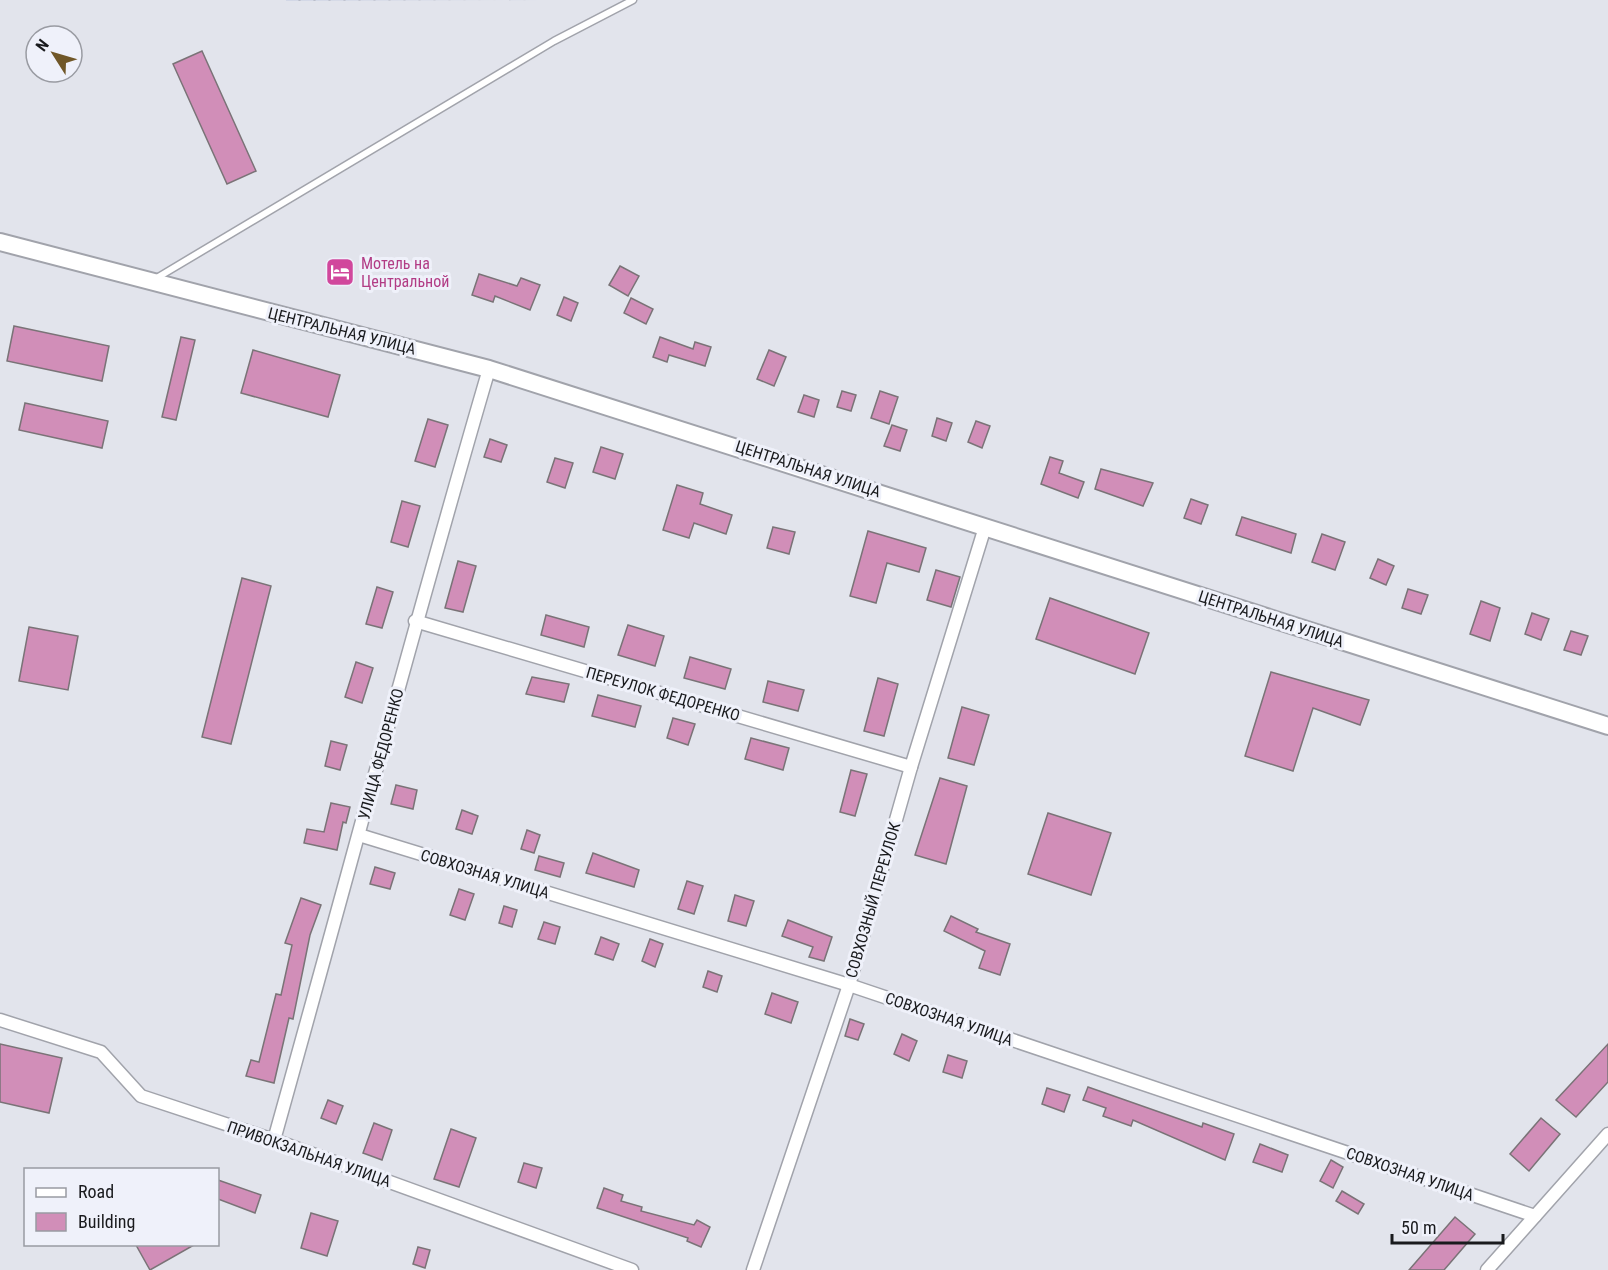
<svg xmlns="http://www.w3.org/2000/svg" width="1608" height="1270" font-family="'Roboto Condensed',sans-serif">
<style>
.industrial{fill:url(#industrial-furrows)}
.building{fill:#d18eb8;stroke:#7a7377;stroke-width:1.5}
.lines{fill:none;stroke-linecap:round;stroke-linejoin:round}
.lane-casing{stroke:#a1a3ab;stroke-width:9}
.street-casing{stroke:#a1a3ab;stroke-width:15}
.secondary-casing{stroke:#a1a3ab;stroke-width:20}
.lane{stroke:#fff;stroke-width:6}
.street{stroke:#fff;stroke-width:12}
.secondary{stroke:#fff;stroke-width:16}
.labels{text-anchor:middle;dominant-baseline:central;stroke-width:6;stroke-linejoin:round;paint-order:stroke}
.hotel-label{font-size:16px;fill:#b23c85;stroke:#eff1fa;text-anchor:start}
.street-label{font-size:16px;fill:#191a1d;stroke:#eff1fa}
</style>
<defs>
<pattern id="industrial-furrows" width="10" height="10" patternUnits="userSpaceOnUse" patternTransform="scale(1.5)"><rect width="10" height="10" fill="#d2d7e6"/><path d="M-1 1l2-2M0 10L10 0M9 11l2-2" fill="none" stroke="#b4b8c5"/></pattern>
</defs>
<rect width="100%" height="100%" fill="#e2e4ec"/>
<path class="industrial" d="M286,0H541L286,1Z"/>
<g class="building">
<path d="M202,51L256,171L227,184L173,64Z"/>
<path d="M620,266L639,276L628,296L609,285Z"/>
<path d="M479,274L517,286L521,278L540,285L530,310L495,296L493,302L472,295Z"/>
<path d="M564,297L578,303L571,321L557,315Z"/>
<path d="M631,298L653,309L646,324L624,313Z"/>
<path d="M14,326L109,346L102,381L7,361Z"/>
<path d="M181,337L195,340L176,420L162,417Z"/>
<path d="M660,337L693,349L695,342L711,347L705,366L669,355L667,362L653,357Z"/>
<path d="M253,350L340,375L328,417L241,393Z"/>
<path d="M769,350L786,357L774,386L757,379Z"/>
<path d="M842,391L856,395L851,411L837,407Z"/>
<path d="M880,391L898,397L889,424L871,418Z"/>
<path d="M804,395L819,400L814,417L798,412Z"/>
<path d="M25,403L108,421L102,448L19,430Z"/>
<path d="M937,418L952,423L946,441L932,436Z"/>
<path d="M428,419L448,425L435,467L415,461Z"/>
<path d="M976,421L990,426L982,448L968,442Z"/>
<path d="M892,425L907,430L900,451L884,446Z"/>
<path d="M490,439L507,445L501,462L484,457Z"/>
<path d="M601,447L623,454L615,479L593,472Z"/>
<path d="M1050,457L1063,461L1059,473L1084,482L1078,498L1041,484Z"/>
<path d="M555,458L573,463L565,488L547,482Z"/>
<path d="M1101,469L1153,483L1143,506L1095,489Z"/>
<path d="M677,485L703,493L700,504L732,515L726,534L694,523L689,538L663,530Z"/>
<path d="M1191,499L1208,505L1201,524L1184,518Z"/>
<path d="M402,501L420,506L408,547L391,542Z"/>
<path d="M1242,517L1296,534L1291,553L1236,535Z"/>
<path d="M773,527L795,532L789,554L767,548Z"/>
<path d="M868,531L926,548L919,572L887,563L876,603L850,596Z"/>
<path d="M1322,534L1345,542L1335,570L1312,562Z"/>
<path d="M1378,559L1394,566L1386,585L1370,578Z"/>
<path d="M458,561L476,566L463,612L445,608Z"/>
<path d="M936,570L960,577L951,607L927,600Z"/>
<path d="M242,578L271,586L231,744L202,737Z"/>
<path d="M377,587L393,592L382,628L366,624Z"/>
<path d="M1408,589L1428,595L1421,614L1402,608Z"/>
<path d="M1050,598L1149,633L1135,674L1036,639Z"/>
<path d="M1481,601L1500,608L1490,641L1470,634Z"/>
<path d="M1532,613L1549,619L1541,640L1525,634Z"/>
<path d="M546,615L589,627L584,647L541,635Z"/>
<path d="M628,625L664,636L655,666L618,655Z"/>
<path d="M29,627L78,636L68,690L19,681Z"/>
<path d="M1571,631L1588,636L1581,655L1564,650Z"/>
<path d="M690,657L731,669L725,689L684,678Z"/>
<path d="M356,662L373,668L362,703L345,697Z"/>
<path d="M1271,672L1369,700L1360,725L1313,708L1293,771L1245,756Z"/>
<path d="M532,677L569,684L564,702L526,694Z"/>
<path d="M878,678L898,684L884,736L864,731Z"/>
<path d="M768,681L804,690L798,711L763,702Z"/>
<path d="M598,695L641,706L635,727L592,716Z"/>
<path d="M962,707L989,715L974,765L948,758Z"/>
<path d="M673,718L695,724L688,745L667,738Z"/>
<path d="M751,738L789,748L783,770L745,759Z"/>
<path d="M331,741L347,745L340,770L325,766Z"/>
<path d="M851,770L867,774L855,816L840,812Z"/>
<path d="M940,778L967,786L946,864L915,855Z"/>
<path d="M396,785L417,790L413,809L391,804Z"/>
<path d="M331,803L350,807L346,823L343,822L337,850L304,843L307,829L324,832Z"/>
<path d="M462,810L478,816L472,834L456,829Z"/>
<path d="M1048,813L1111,833L1091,895L1028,874Z"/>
<path d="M527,830L540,835L534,853L521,849Z"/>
<path d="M593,853L639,870L634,887L586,873Z"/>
<path d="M539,856L564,863L560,877L535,870Z"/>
<path d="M375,867L395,873L390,889L370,884Z"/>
<path d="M687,881L703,886L694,914L678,909Z"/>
<path d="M459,889L474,894L465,920L450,915Z"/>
<path d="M735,895L754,901L746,926L728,921Z"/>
<path d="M301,898L321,905L310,935L293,1019L289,1018L274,1083L246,1076L251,1060L259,1062L276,994L281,995L292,945L285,943Z"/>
<path d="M504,906L517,910L512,927L499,923Z"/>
<path d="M951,916L978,929L976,932L1010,944L1000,975L979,968L985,951L944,931Z"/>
<path d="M788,920L832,937L824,961L809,957L813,947L782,936Z"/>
<path d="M544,922L560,927L555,944L538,939Z"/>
<path d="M601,937L619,944L613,960L595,954Z"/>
<path d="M650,939L663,944L655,967L642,961Z"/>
<path d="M708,971L722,976L717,992L703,987Z"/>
<path d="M772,993L798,1002L791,1023L765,1014Z"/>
<path d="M850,1019L864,1024L858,1040L845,1036Z"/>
<path d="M902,1034L917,1041L909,1061L894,1054Z"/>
<path d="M0,1044L62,1058L49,1113L0,1102Z"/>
<path d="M1608,1044V1082L1576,1117L1556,1100Z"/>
<path d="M948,1055L967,1061L962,1078L943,1072Z"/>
<path d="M1088,1087L1202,1127L1203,1123L1234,1134L1225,1160L1133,1120L1131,1126L1103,1116L1106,1108L1083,1100Z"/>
<path d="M1047,1088L1070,1095L1064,1112L1042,1104Z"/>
<path d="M328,1100L343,1106L336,1124L321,1118Z"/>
<path d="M1541,1118L1560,1134L1529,1171L1510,1154Z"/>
<path d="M374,1123L392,1130L382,1160L363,1153Z"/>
<path d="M451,1129L476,1138L459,1187L434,1179Z"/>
<path d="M1260,1144L1288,1155L1282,1172L1253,1162Z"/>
<path d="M1331,1160L1343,1167L1333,1188L1320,1181Z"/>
<path d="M524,1163L542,1168L536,1188L518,1182Z"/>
<path d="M218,1180L261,1195L255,1213L218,1199Z"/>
<path d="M604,1188L623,1195L621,1201L642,1207L641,1211L694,1225L697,1220L710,1227L701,1247L687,1241L688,1238L597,1208Z"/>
<path d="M1342,1191L1364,1204L1358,1214L1336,1201Z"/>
<path d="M311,1213L338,1221L327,1256L301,1248Z"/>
<path d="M1455,1217L1475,1234L1444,1270H1409Z"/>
<path d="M136,1245H194L150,1270Z"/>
<path d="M418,1247L430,1250L425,1268L413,1264Z"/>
</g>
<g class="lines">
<g class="lane-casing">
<path id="lane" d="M155,279L554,41L633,0"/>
</g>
<g class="street-casing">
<g id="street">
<path d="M415,621L911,767"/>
<path d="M359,835L849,985L1535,1216"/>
<path d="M0,1020L101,1052L141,1096L274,1140L632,1270"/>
<path d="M274,1140C346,883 414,625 489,369"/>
<path d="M753,1270L849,985L911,767L985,527"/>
<path d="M1487,1270L1608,1134"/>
</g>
</g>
<g class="secondary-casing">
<path id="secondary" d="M0,242L489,369L1608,726"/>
</g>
<use href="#lane" class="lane"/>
<use href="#street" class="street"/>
<use href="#secondary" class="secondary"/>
</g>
<defs>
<g id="hotel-square" transform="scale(1.5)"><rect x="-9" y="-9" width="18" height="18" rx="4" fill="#d1479c" stroke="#eff1fa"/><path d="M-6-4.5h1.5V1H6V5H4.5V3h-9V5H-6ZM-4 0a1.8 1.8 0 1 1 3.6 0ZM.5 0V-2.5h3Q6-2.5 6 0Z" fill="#fff"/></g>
</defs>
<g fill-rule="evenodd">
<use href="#hotel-square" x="340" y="272"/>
</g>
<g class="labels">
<g class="hotel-label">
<text x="361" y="263">Мотель на<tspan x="361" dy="18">Центральной</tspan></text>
</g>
<g class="street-label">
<text transform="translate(342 331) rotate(14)">ЦЕНТРАЛЬНАЯ УЛИЦА</text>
<text transform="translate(808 469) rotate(18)">ЦЕНТРАЛЬНАЯ УЛИЦА</text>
<text transform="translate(1271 619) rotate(18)">ЦЕНТРАЛЬНАЯ УЛИЦА</text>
<text transform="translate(663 694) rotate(16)">ПЕРЕУЛОК ФЕДОРЕНКО</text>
<text transform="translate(381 754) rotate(-75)">УЛИЦА ФЕДОРЕНКО</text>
<text transform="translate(485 874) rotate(17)">СОВХОЗНАЯ УЛИЦА</text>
<text transform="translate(873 900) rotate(-74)">СОВХОЗНЫЙ ПЕРЕУЛОК</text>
<text transform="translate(949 1019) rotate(19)">СОВХОЗНАЯ УЛИЦА</text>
<text transform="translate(309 1154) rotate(19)">ПРИВОКЗАЛЬНАЯ УЛИЦА</text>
<text transform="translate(1410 1174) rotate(19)">СОВХОЗНАЯ УЛИЦА</text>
</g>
</g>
<rect x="24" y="1168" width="195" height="78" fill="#eff1fa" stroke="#999ba2" stroke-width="1.5"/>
<rect x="36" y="1188" width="30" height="9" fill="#ffffff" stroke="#999ba2" stroke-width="1.5"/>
<text x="78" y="1198" font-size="18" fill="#191a1d">Road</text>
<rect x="36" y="1213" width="30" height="18" fill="#d18eb8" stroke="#999ba2" stroke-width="1.5"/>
<text x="78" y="1228" font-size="18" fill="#191a1d">Building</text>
<g transform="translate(54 54) rotate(307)"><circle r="28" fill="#eff1fa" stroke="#999ba2" stroke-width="1.5"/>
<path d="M0-4.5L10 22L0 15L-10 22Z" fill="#705728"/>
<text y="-9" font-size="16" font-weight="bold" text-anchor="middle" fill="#191a1d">N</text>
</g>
<path d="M1392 1234v9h111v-9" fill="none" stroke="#191a1d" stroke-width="3"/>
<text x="1401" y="1234" font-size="18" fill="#191a1d" stroke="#eff1fa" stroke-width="4.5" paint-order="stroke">50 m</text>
</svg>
